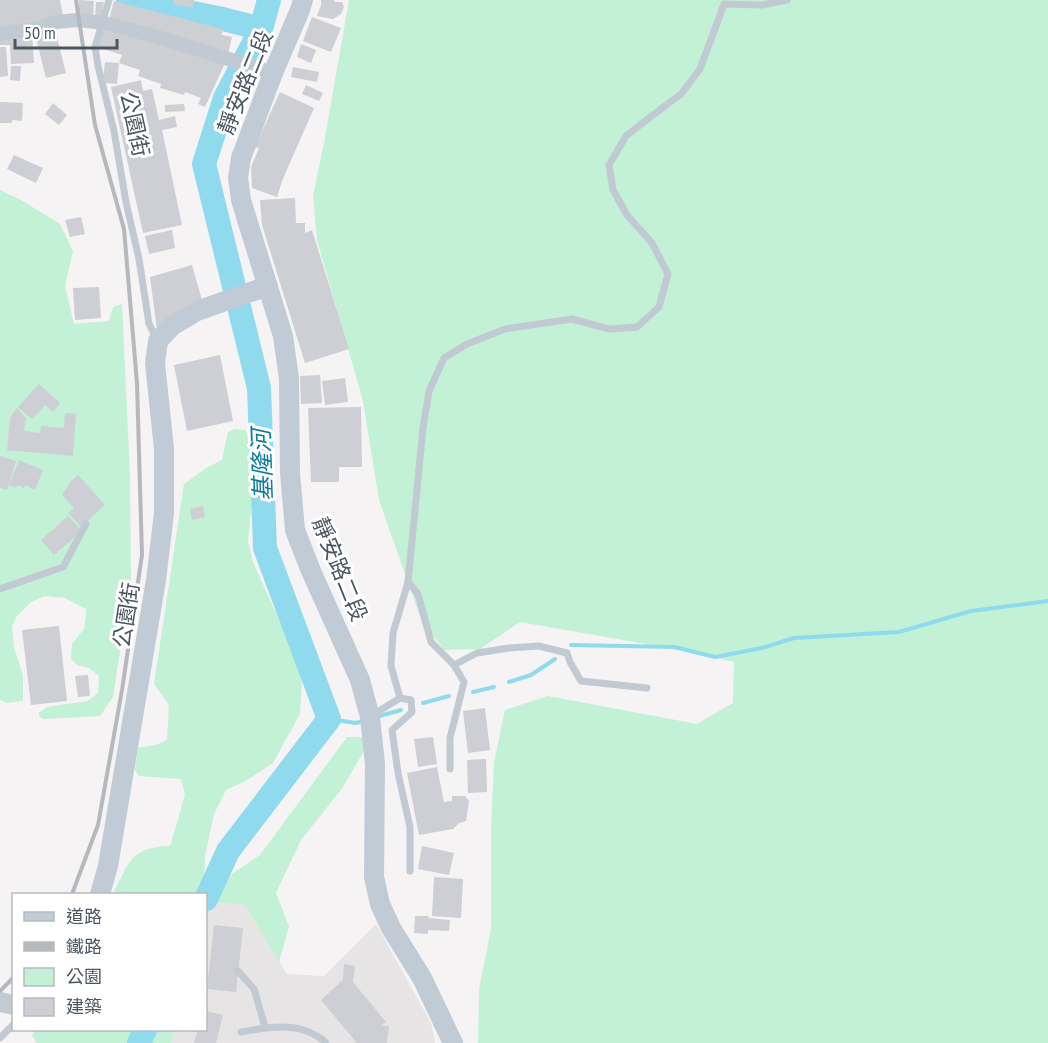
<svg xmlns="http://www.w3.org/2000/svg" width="1048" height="1043" font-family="'PT Sans Narrow','Noto Sans TC',sans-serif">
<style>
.education{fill:#e6e4e5}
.green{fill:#c3f1d5}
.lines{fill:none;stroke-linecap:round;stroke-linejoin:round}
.stream{stroke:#90daee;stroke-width:4}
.river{stroke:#90daee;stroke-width:24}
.building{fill:#cdcfd5}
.lane{stroke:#c1cad2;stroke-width:7}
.street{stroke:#c1cad2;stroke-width:14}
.secondary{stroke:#c1cbd6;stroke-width:20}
.rail{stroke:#b5b8bd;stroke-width:4}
.labels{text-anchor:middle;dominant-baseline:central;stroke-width:6;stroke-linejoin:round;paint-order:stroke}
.street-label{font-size:22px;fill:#4a5661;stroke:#fff}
.water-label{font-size:24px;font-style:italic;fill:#0c7c9b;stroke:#fff}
</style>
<rect width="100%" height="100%" fill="#f5f3f3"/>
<path class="education" d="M211,901L245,905L287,974L324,976L376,924L431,1023L435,1043H171L174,1030H206V922Z"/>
<g class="green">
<path d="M349,0H1048V1043H478L479,989L491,929V828L494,762L505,710L548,696L697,724L733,703L734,662L692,652L520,622L480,649L444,650L422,622L379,500L363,401L317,240L313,196L324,143Z"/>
<path d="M0,190L21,200L60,224L73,251L65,286L74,324L109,321L113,307L122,304L130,476L131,580L113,697L100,716L43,719L39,716V713L47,707L88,701L98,693L99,676L89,668L77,665L71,658L72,644L84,629L86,617V609L65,598L45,596L31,602L16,617L12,627L14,647L23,676V701L7,703L0,700Z"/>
<path d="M235,429L245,430L251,440L254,478L248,542L253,562L292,649L302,681L300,714L273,763L244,782L226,790L214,814L205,856L204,883L224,885L232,874L260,855L347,737H363L365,749L343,787L301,840L276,893L289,927L279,962L245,905L211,901L206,922V894H113C129,863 130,847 170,846L185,795L181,779L139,776L135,770L138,748L156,745L167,740L169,705L154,684L184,484L208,467L222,460L228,432Z"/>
<path d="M36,1030H174L171,1043H37L32,1035Z"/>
</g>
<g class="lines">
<g class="stream">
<path d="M571,645L674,647L715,657L762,648L794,638L899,632L971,611L1048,601"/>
<path d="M509,682L531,675L555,659"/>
<path d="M473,692L494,687"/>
<path d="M423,703L449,696"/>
<path d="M376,717L401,710"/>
<path d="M329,719L356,723L366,720"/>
</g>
<g class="river">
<path d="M128,0L223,19L261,29"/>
<path d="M206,899L228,851L329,719L265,548L259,388L204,164L225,98L261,29L269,0"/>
<path d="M139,1043L145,1030"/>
</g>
</g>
<g class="building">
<path d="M0,0H60L64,21L0,29Z"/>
<path d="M79,0L94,1L93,18L78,17Z"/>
<path d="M174,0H194L193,8L173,4Z"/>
<path d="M321,0H334L335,2H342L344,7L341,14L333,19L317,16L321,5Z"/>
<path d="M114,1L223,29L222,35L232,37L228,54L108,23Z"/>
<path d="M96,2H104L100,21H95Z"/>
<path d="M312,17L341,28L331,52L303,41Z"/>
<path d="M105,23L225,63L205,107L198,104L201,98L185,92L184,95L160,88L161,84L138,76L140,70L119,63L122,55L97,47Z"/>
<path d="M55,29L66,73L46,78L35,34Z"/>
<path d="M32,35L34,63L11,64L10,45H0V37Z"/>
<path d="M301,44L316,50L311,63L297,57Z"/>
<path d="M0,47H6L8,76L0,77Z"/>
<path d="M105,62L119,63L117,84L103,83Z"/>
<path d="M11,66H21L20,81L10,80Z"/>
<path d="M293,67L319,72L317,82L291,77Z"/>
<path d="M141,80L143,91L152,89L159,120L175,116L177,127L162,130L182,225L143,233L111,87Z"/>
<path d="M306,85L323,93L319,101L302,94Z"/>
<path d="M280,92L314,108L282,181L277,197L252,188L251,167L259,148L255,147Z"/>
<path d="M0,102L23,103L22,121L12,120V123H0Z"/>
<path d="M53,103L67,115L59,125L45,114Z"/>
<path d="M184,104L185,111L165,112V105Z"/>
<path d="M14,155L43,168L36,183L7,169Z"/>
<path d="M295,198L296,223H305V233L312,230L349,349L305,363L262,225L260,200Z"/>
<path d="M81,217L85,234L70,237L65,220Z"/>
<path d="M172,230L175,248L149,254L145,236Z"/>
<path d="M192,265L202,300L189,304L172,316L157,330L150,277Z"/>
<path d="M99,287L101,318L75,320L73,288Z"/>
<path d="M220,355L233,421L187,431L174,365Z"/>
<path d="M320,375L322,403L301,404L300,376Z"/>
<path d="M345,378L348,402L325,405L322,381Z"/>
<path d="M39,384L60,403L53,412L45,405L32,419L18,407Z"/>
<path d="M361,407L362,467H339V482H311L308,408Z"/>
<path d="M17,408L26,418L24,431L40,433L41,426L64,428L65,413L76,414L73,456L7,450L10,418Z"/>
<path d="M0,456L16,461L7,490L0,488Z"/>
<path d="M19,460L43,470L35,490L25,485L24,488L17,485L16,488L9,485Z"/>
<path d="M78,475L105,505L81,527L68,513L74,508L62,495L70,482Z"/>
<path d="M203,506L205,517L192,520L190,509Z"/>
<path d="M68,516L82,531L54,555L41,540Z"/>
<path d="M59,626L67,701L31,705L22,630Z"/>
<path d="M88,675L90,696L78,697L75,676Z"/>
<path d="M485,708L490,750L468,753L463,711Z"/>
<path d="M433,737L437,764L418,767L414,739Z"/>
<path d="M486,759L487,792L468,793L467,760Z"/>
<path d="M437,767L444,802L452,801V796H465L469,801L466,821L459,823L453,829L419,835L407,773Z"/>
<path d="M422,846L454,853L449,875L418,869Z"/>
<path d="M434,877L463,879L461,918L432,916Z"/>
<path d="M415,916H429L428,918L450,920L449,931L428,930V934L414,933Z"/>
<path d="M214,925L243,928L236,992L207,989Z"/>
<path d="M344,964L355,966L353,982L386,1022L381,1026H389L387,1043H357L321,1000L343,980Z"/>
<path d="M206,1011L223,1015L216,1043H194L198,1030H206Z"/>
</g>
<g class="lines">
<g class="lane">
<path d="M109,0L95,47L98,66L114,131L126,202L139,259L149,324L157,339"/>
<path d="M408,582L418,594L431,642L454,665L464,682L450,738V769"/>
<path d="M0,589L63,567L86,524"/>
<path d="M454,665L477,653L509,648L539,646L567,653L570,662L581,681L647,688"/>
<path d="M400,698L411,700L412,712L392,730L398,773L410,827V871"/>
<path d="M371,716L400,698L391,666L393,633L408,582L423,428L429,391L444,358L467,344L505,329L572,319L609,329L637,327L659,307L668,274L652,243L627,215L613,190L609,165L626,136L649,118L681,94L700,69L724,4L762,5L787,0"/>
<path d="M238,971L254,989L265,1027"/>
<path d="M241,1032C264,1028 293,1022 315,1035C319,1037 323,1040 326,1043"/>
<path d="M0,1038L14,1024"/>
</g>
<path class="street" d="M0,34L39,28L56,22L77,20L105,23L158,37L273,73"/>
<g class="secondary">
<path d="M303,0L300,10L273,73L241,158L238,178L241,200L283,336L289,379L290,473L295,530L311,571L360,680L370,717L375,764L374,877L380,904L391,928L422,978L453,1043"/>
<path d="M100,894L108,866L156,580L164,513V449L155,363L158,341L172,326L197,311L268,286"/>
<path d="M0,1002L14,1005"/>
</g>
<g class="rail">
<path d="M72,894L98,825L122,690L142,555L137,383L124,229L95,125L76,0"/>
<path d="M0,991L14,977"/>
</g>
</g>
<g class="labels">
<g class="street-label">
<text transform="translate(245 82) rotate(-68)">靜安路二段</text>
<text transform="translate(135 124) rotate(78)">公園街</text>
<text transform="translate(340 569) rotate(68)">靜安路二段</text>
<text transform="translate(126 615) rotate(-81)">公園街</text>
</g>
<g class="water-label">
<text transform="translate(262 465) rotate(-92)">基隆河</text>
</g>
</g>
<rect x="12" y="893" width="195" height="138" fill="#ffffff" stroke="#b7bbc0" stroke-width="1.5"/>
<rect x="24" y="912" width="30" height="9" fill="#c1cbd6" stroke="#b7bbc0" stroke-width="1.5"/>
<text x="66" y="923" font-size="18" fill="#4a5661">道路</text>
<rect x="24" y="942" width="30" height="9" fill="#b5b8bd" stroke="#b7bbc0" stroke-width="1.5"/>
<text x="66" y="953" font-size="18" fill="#4a5661">鐵路</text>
<rect x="24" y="968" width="30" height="18" fill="#c3f1d5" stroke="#b7bbc0" stroke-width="1.5"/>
<text x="66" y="983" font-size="18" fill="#4a5661">公園</text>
<rect x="24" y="998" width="30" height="18" fill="#cdcfd5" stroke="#b7bbc0" stroke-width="1.5"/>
<text x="66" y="1013" font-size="18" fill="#4a5661">建築</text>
<path d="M15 39v9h102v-9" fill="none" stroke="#4a5661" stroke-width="3"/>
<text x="24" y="39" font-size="18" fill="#4a5661" stroke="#ffffff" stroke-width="4.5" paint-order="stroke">50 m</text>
</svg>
